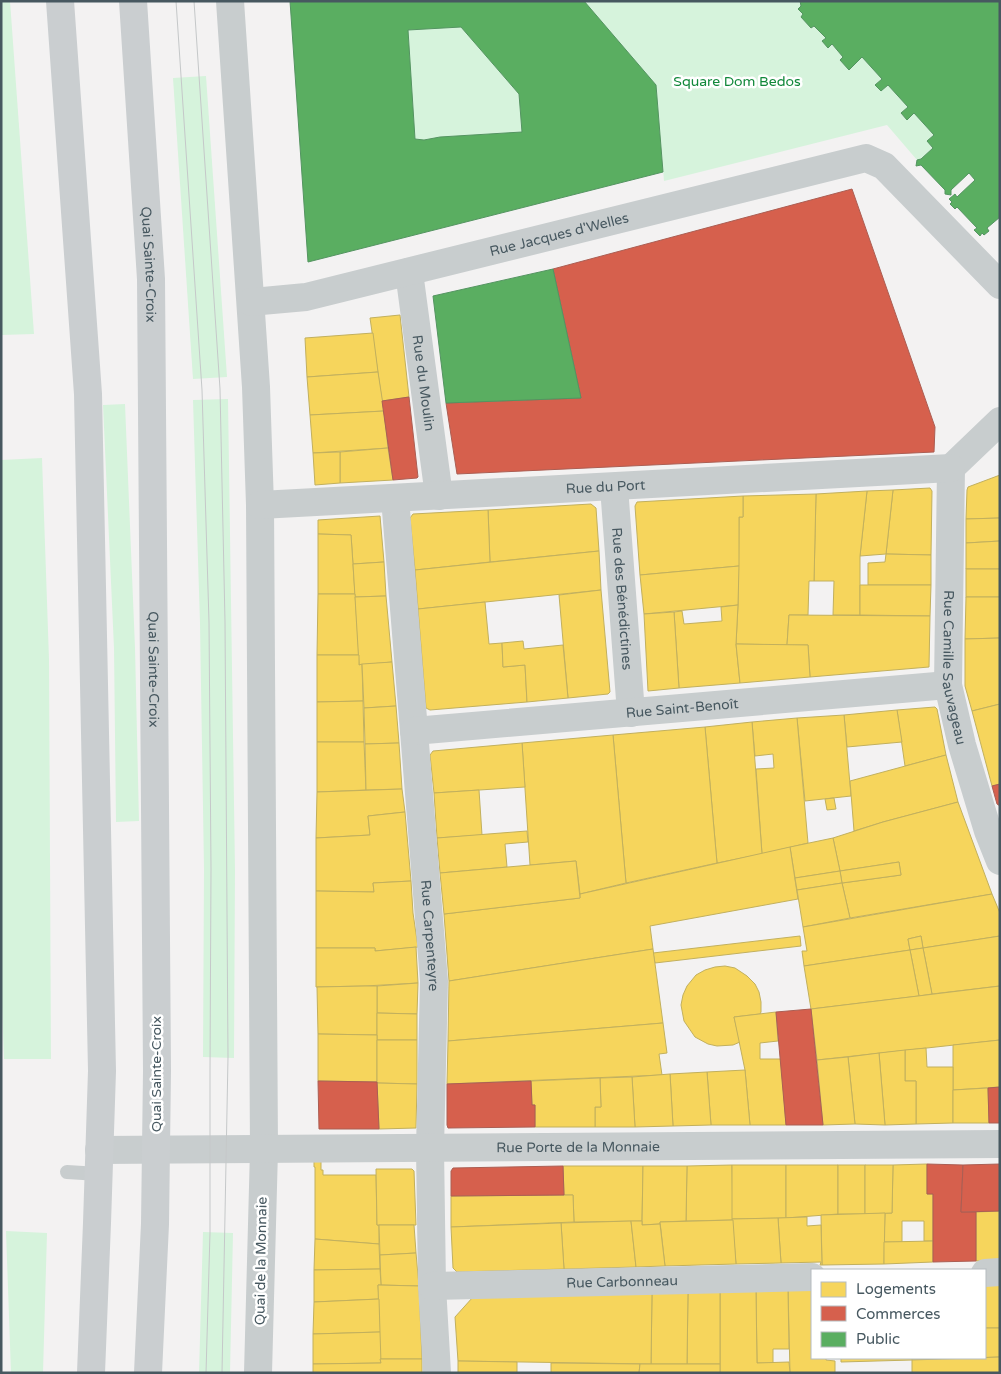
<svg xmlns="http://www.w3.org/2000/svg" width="1001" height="1374" font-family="'Varela Round',sans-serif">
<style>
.green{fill:#d6f3dc}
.homes{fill:#f6d55c;stroke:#c2b05d}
.shops{fill:#d6604d;stroke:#ab5e53}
.public{fill:#5aae61;stroke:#549461;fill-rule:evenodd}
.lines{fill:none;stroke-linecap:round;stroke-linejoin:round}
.service{stroke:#c8cdce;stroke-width:14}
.minor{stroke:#c8cdce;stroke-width:28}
.secondary{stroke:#caced0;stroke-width:28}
.tram{stroke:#c5c8c9;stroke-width:1}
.labels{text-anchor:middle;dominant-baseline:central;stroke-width:5;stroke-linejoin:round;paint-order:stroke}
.park-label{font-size:14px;fill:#11883a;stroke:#fff}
.street-label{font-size:14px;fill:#475860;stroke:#fff}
</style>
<rect width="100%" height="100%" fill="#f3f2f2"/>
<g class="green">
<path d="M1,1H10L34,334L1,335Z"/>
<path d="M584,1H800L801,6L798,9L803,14L801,17L811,28L814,26L843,57L840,60L849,69L862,57L882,79L875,85L881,91L888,85L908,107L901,114L907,120L914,113L934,135L927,141L933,148L921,159L917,160L887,125L664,181L656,85Z"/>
<path d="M461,27L519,94L522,132L440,137L424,140L415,139L408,30Z"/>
<path d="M206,76L227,377L193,379L173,78Z"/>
<path d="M228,399L235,870L234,1058L203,1057L204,869L200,623L193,400Z"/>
<path d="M125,404L135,648L139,821L116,822L114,648L103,405Z"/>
<path d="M42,458L49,659L51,1059H4L1,980V460Z"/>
<path d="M6,1231L47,1233L43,1373H11Z"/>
<path d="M203,1232L233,1233L230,1373H199Z"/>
</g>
<g class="homes">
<path d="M400,315L409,397L382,401L370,318Z"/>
<path d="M373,333L378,372L307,377L305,338Z"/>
<path d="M378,372L384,411L310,415L307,377Z"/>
<path d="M384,411L388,448L313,453L310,415Z"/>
<path d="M388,448L393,480L340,483V452Z"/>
<path d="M340,452V483L315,485L313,453Z"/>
<path d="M1000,475V518L966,519L967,490L968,487Z"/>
<path d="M930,488L932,491L931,555L886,554L893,490Z"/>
<path d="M893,490L886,554L860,556L867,491Z"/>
<path d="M867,491L860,556V615H833L834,581H814L816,494Z"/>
<path d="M816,494L814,581H809L808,615H789L787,645L736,644L738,605L739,517H743V496Z"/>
<path d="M743,496V517H739V566L640,575L635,506L637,502Z"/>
<path d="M591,504L596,508L599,551L490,562L488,510Z"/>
<path d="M488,510L490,562L415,570L410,518L413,514Z"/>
<path d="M380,516L384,562L353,564L351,535L318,534V520Z"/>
<path d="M1000,518V541L966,543V519Z"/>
<path d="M318,534L351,535L355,594H318Z"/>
<path d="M1000,541V569H966V543Z"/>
<path d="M599,551L601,590L418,609L415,570Z"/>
<path d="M886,554L931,555V585H868V563L885,562Z"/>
<path d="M384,562L386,596L355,597L353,564Z"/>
<path d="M739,566L738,605L644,614L640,575Z"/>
<rect x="966" y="569" width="34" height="28"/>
<path d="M860,585H931L930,616L860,615Z"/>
<path d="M601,590L610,692L608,694L568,698L559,595Z"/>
<path d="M318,594H355L359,655H317Z"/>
<path d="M386,596L392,662L359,665L355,597Z"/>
<path d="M966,597H1000V638L965,639Z"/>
<path d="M485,602L489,644L502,643L503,667L525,665L527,702L430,710L426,708L418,609Z"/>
<path d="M738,605L736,644L740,683L679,688L674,612L682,611L684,624L722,621L721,607Z"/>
<path d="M674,612L679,688L648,691L644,614Z"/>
<path d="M789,615L930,616L929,667L810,677L808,645H787Z"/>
<path d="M1000,638V704L972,711L965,686V639Z"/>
<path d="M523,641L524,649L563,645L568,698L527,702L525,665L503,667L502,643Z"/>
<path d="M736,644L808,645L810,677L740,683Z"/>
<path d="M317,655H359V665L362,664L363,701L317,702Z"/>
<path d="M392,662L396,706L364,708L362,664Z"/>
<path d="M363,701L364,742H317V702Z"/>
<path d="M1000,704V784L992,786L972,711Z"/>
<path d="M396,706L399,743L365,744L364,708Z"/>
<path d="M935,707L937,709L946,755L905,766L897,710Z"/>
<path d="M897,710L902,742L847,747L844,715Z"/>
<path d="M844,715L851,796L805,801L797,718Z"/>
<path d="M797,718L808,843L762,854L756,769L774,768L773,754L755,756L752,722Z"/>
<path d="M752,722L762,854L717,863L705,727Z"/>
<path d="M705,727L717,863L626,883L613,735Z"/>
<path d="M613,735L626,883L580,894L576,861L530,865L522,743Z"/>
<path d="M317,742H364L366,790L317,792Z"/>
<path d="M399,743L402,789L366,790L365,744Z"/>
<path d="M522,743L525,787L434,793L430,755L433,751Z"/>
<path d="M946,755L958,802L883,822L854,831L850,781Z"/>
<path d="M402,789L405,812L368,816L370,835L316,838L317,792Z"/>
<path d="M479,790L482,835L437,838L434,793Z"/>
<path d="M834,798L836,809L827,810L825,799Z"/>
<path d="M958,802L992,894L850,918L842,883L901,875L899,862L840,871L833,838L883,822Z"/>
<path d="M405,812L411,881L373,883L374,892L316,891V838L370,835L368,816Z"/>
<path d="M527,831L528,842L505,844L507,867L440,873L437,838Z"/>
<path d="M833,838L840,871L795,878L790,847Z"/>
<path d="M790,847L798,899L650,926L653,949L449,981L444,914L580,898V894Z"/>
<path d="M576,861L580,898L444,914L440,873Z"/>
<path d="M899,862L901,875L842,883L840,871Z"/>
<path d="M840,871L842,883L797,890L795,878Z"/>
<path d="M411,881L413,913L418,947L375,951V948H316V891L374,892L373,883Z"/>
<path d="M842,883L850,918L803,927L797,890Z"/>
<path d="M992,894L1000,913V936L923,948L921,936L908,939L910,950L804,966L802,951H807L803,927Z"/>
<path d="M800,936L801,946L655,963L653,953Z"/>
<path d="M921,936L923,948L910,950L908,939Z"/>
<path d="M1000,936V986L932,994L923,948Z"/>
<path d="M416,947L418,983L365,986L316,987V948H375V951Z"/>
<path d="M923,948L932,994L919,996L910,950Z"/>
<path d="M653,949L663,1023L448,1041L449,981Z"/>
<path d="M910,950L919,996L811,1009L804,966Z"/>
<path d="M725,966L735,968L747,976L755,984L759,992L761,1002V1012L760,1014L734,1017L740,1042L733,1045L717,1046L708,1044L695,1037L684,1021L681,1005L683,995L687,986L696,975L705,970L715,967Z"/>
<path d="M418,983L417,1014L377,1013V986Z"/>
<path d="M365,986H377V1035L318,1034L317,987Z"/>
<path d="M1000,986V1040L817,1060L811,1009Z"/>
<path d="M776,1012L778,1041L760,1043V1059H781L786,1125H750L745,1070L734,1017Z"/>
<path d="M377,1013L417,1014V1040H377Z"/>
<path d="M663,1023L667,1053L659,1054L662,1075L447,1084L448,1041Z"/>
<path d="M318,1034L377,1035V1082L318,1081Z"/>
<path d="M377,1040H417V1084L377,1083Z"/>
<path d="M1000,1040V1087L953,1090V1045Z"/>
<path d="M926,1048L927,1067H953V1123L916,1124V1081H905V1050Z"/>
<path d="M905,1050V1081H916V1124L885,1125L879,1053Z"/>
<path d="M879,1053L885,1125L855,1124L848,1057Z"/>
<path d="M848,1057L855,1124L823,1125L817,1060Z"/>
<path d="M745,1070L750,1125H711L707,1072Z"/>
<path d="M707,1072L711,1125L673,1126L670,1074Z"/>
<path d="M670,1074L673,1126L635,1127L632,1077Z"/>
<path d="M632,1077L635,1127H595V1107H601L600,1078Z"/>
<path d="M600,1078L601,1107H595V1127H535V1105H532L531,1081Z"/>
<path d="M377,1083L417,1084L416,1128L379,1129Z"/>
<path d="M988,1088L989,1123H953V1090Z"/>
<path d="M314,1160L321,1161V1170H323V1175H376L377,1225H379V1244L315,1239V1167H314Z"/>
<path d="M927,1164V1194H933V1241H924V1221H902V1242H884L885,1213H892L893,1165Z"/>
<path d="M732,1165L733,1220L686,1221L687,1166Z"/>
<path d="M732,1165H786V1218L732,1219Z"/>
<path d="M786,1165H838V1214L786,1218Z"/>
<rect x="838" y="1165" width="27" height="49"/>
<path d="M865,1165H893L892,1213L865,1214Z"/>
<path d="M563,1166H643L642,1221L574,1222L573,1195H564Z"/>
<path d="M643,1166H687L686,1221L660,1222V1224L642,1225Z"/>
<path d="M376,1169H412L414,1171L416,1225H377Z"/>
<path d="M573,1195L574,1222L451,1227V1196Z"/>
<path d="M1000,1211V1261H976V1212Z"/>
<path d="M885,1213L884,1264L822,1265L821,1215Z"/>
<path d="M807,1217V1226L821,1225L822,1265H820L821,1262L781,1263L778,1218Z"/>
<path d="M778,1218L781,1263L736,1264L732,1219Z"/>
<path d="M733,1220L736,1264L665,1266L660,1222Z"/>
<path d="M631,1221L636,1267L564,1269L561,1223Z"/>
<path d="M631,1221H642V1225L660,1224L665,1266L636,1267Z"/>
<path d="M561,1223L564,1269L457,1272L453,1268L451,1227Z"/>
<path d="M379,1225H414L416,1253L380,1255Z"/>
<path d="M315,1239L379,1244L380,1269L314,1270Z"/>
<path d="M933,1241V1262L884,1264V1242Z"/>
<path d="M416,1253L419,1286L381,1285L380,1255Z"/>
<path d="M380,1269L381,1285H378L379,1299L314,1302V1270Z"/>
<rect x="985" y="1283" width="15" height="45"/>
<path d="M378,1285L419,1286L422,1359H380Z"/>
<path d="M812,1288V1358H826V1360L835,1361V1373H790L788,1289Z"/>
<path d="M788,1289L789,1349H773V1363H757L756,1290Z"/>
<path d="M720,1290H756L757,1363L789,1362L790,1373H720Z"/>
<path d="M720,1290V1364H687L688,1292Z"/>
<path d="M688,1292L687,1364H651L652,1293Z"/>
<path d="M652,1293L651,1364L458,1361L455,1317L473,1297Z"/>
<path d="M379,1299L380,1332L313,1334L314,1302Z"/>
<path d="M985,1328H1000V1357L912,1360V1358H985Z"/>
<path d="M380,1332L381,1363L313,1364V1334Z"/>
<path d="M1000,1357V1373H912V1360Z"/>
<path d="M841,1358H912V1360L841,1362Z"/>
<path d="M380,1359H422V1373H313V1364L381,1363Z"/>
<path d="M458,1361L517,1362V1373H458Z"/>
<path d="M551,1363L640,1364L639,1373H551Z"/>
<path d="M640,1364H720V1373H639Z"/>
</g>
<g class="shops">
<path d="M852,189L935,427L934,452L457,474L446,403L581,398L553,269Z"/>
<path d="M409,397L418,477L417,478L393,480L382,401Z"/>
<path d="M1000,784V806L997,804L992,786Z"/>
<path d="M811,1009L823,1125H786L776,1012Z"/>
<path d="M318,1081L377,1082L379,1129H319Z"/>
<path d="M531,1081L532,1105H535V1127L448,1128L447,1125V1084Z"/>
<path d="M1000,1087V1123H989L988,1088Z"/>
<path d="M927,1164L963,1165L961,1212H976V1261L933,1262V1194H927Z"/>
<path d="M1000,1164V1211L961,1212L963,1165Z"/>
<path d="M563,1166L564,1195L451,1196V1171L453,1168Z"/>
</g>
<g class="public">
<path d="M290,1H584L656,85L663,172L308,262ZM461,27L519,94L522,132L440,137L424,140L415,139L408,30Z"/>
<path d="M800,1H1000V217L987,228L989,231L984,235L982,233L980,236L974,230L977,228L957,207L955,209L950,204L952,202L949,199L955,194L957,197L975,180L969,173L951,190V195L945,194V190L921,165L916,166L917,160L921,159L933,148L927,141L934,135L914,113L907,120L901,113L908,107L888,85L881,91L875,85L882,79L862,57L849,70L840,60L843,57L832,44L828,48L822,41L826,38L814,26L811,28L801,17L803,14L798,9L801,6Z"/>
<path d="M553,269L581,398L446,403L433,296Z"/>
</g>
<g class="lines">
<path class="service" d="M67,1172L99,1174"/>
<g class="minor">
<path d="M230,1L256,387L260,505L264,1150L258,1373"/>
<path id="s1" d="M409,272L439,496"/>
<path id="s2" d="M251,302L306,297L866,158L884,166L1000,285"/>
<path id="s3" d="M951,468L948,685L962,745L988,831L1000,861"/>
<path d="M951,468L1000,421"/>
<path id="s4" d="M614,487L631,713"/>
<path id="s5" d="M395,498L414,731L434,981L430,1148L432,1286L437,1373"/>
<path id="s6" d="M260,505L951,468"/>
<path id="s7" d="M414,731L948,685"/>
<path id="s8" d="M99,1150L1000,1144"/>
<path d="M985,1273L1000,1272"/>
<path id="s9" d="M432,1286L812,1277"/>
</g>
<g class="secondary">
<path d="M60,1L88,394L102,1071L97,1223L91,1373"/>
<path id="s10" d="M133,1L151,279L157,1071L155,1224L148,1373"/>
</g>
<g class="tram">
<path d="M176,1L202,390L209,622L211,869L210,1072V1233L206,1373"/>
<path d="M194,1L220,389L225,622L228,1057L222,1373"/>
</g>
</g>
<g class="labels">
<g class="park-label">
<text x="737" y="81">Square Dom Bedos</text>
</g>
<g class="street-label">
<text stroke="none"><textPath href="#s2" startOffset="316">Rue Jacques d'Welles</textPath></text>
<text stroke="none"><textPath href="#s10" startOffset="264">Quai Sainte-Croix</textPath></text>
<text stroke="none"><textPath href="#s1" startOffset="112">Rue du Moulin</textPath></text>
<text stroke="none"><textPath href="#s6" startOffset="346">Rue du Port</textPath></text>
<text stroke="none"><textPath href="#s4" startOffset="112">Rue des Bénédictines</textPath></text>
<text stroke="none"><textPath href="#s3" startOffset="200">Rue Camille Sauvageau</textPath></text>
<text stroke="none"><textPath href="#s10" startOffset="669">Quai Sainte-Croix</textPath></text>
<text stroke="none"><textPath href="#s7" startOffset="269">Rue Saint-Benoît</textPath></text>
<text stroke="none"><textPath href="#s5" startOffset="439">Rue Carpenteyre</textPath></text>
<text transform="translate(156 1074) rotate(-90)">Quai Sainte-Croix</text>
<text stroke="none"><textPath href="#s8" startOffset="479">Rue Porte de la Monnaie</textPath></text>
<text transform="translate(261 1261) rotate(-89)">Quai de la Monnaie</text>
<text stroke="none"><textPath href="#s9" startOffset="190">Rue Carbonneau</textPath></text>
</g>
</g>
<rect width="1001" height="1374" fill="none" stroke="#475860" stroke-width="5"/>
<rect x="811" y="1269" width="175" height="90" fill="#ffffff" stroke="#b5bcbf"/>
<rect x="821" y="1282" width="25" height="15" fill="#f6d55c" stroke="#b5bcbf"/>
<text x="856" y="1294" font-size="15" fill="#475860">Logements</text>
<rect x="821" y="1306" width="25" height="15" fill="#d6604d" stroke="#b5bcbf"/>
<text x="856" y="1319" font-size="15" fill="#475860">Commerces</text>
<rect x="821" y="1332" width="25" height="15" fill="#5aae61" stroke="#b5bcbf"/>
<text x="856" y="1344" font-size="15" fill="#475860">Public</text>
</svg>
